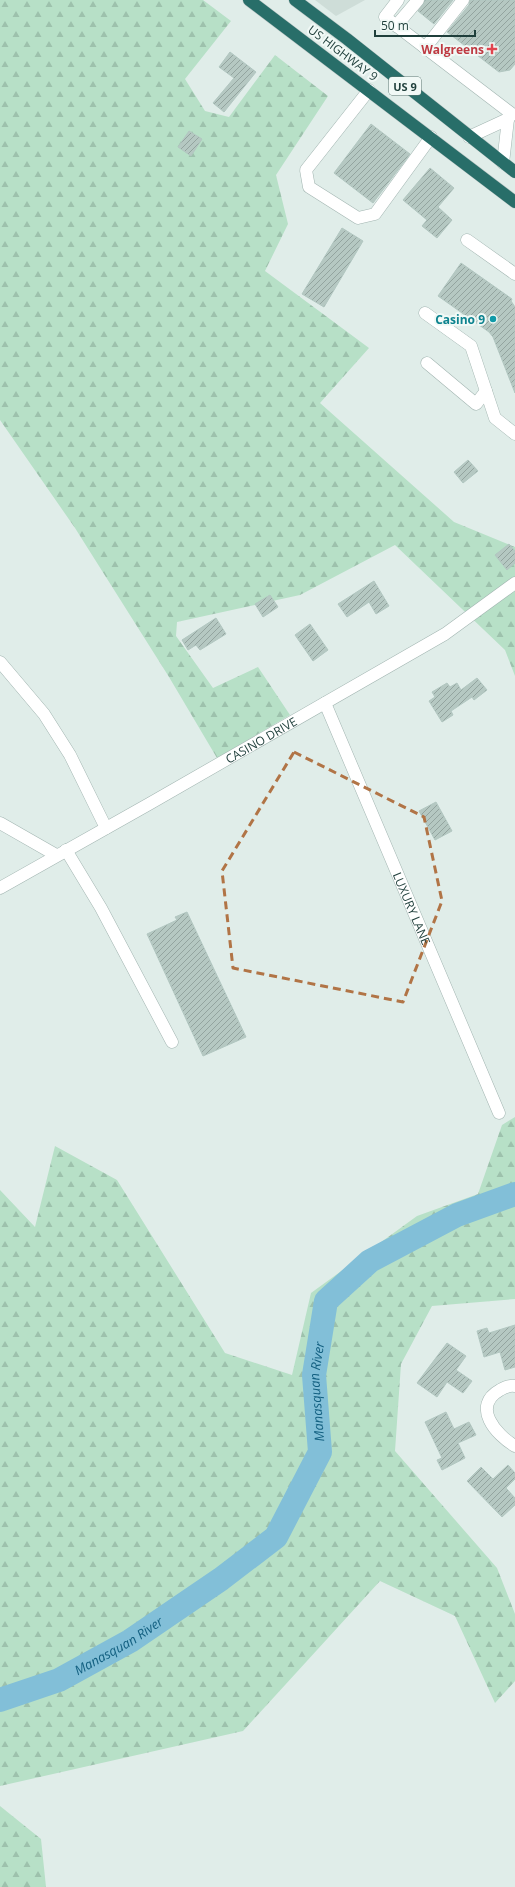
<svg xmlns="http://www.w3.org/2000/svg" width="515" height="1887" font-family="'Open Sans',sans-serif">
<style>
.built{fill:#ceddd8}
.forest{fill:url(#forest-firs)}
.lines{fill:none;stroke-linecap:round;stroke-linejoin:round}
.river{stroke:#82bfd8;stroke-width:24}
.building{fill:url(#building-hatch);stroke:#b2c7c1}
.minor-casing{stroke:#a2b5b1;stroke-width:13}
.highway-casing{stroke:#c0c9c8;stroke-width:13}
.minor{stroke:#fff;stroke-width:12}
.highway{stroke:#286e69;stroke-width:12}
.marked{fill:none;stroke:#b17446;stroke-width:3;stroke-dasharray:8 5;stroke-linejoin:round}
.health-dot{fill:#e0444e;stroke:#f1f9f6;stroke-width:1.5}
.culture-dot{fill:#0f9aa8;stroke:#f1f9f6;stroke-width:1.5}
.labels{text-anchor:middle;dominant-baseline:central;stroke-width:4;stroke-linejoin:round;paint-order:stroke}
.shield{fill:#f1f9f6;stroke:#5e7773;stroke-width:1}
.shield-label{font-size:11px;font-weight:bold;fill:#1f3f3b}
.health-label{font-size:12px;font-weight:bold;fill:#be3a42;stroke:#f1f9f6;text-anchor:end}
.street-label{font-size:12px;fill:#1f3f3b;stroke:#f1f9f6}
.culture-label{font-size:12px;font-weight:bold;fill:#0d838f;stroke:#f1f9f6;text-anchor:end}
.water-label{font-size:13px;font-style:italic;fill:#136081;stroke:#f1f9f6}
</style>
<defs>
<pattern id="forest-firs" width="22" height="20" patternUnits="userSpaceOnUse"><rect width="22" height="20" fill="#b7e0c7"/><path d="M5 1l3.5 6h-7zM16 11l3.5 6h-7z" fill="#9dc1ac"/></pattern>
<pattern id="building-hatch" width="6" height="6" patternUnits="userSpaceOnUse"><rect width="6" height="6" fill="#b5c8c2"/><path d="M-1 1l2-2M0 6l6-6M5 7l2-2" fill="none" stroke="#93a49f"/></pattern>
</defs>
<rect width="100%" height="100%" fill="#e0ede9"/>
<path class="built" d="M315,0H365L336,16Z"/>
<g class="forest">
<path d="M0,0H203L231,21L185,79L205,111L229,117L275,55L328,96L276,175L288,224L265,271L369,348L320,403L454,522L515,547V676L505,650L395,545L300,595L177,622L176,636L213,688L258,667L290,715L217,758L169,677L75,528L0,420Z"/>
<path d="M515,1117V1299L432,1306L401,1364L395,1451L497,1568L515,1614V1681L495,1703L455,1616L380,1581L243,1731L0,1786V1190L35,1227L55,1146L117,1180L225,1353L292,1375L311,1293L417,1216L478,1194L502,1125Z"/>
<path d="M0,1806L41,1839L46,1887H0Z"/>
</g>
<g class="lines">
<path class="river" id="s1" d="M0,1700L59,1680L130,1641L221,1579L276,1537L320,1452L314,1375L326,1301L370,1261L457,1215L515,1194"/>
</g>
<g class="building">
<path d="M425,0H453L434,24L418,11Z"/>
<path d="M470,0H515V64L510,70L499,72L447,32L469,5Z"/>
<path d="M230,52L256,72L224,112L213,103L234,78L219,67Z"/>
<path d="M371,124L410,154L373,203L334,173Z"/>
<path d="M189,131L202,139L191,156L178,147Z"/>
<path d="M430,168L454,188L438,207L452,220L437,238L422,226L427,220L403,200Z"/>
<path d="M342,228L363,241L324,307L302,294Z"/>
<path d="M461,263L512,299L511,301L515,307V393L493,337L489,332L438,296Z"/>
<path d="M468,460L478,471L463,483L454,472Z"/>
<path d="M509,544L515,551V563L507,570L495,555Z"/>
<path d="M374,581L389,606L376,614L369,602L347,617L338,604Z"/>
<path d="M270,595L278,607L263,617L255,604Z"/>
<path d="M216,618L226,634L200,650L196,645L188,650L182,640Z"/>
<path d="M310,624L328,650L313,661L295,635Z"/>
<path d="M477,678L487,690L474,700L472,697L451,711L453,715L442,722L429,701L435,697L432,692L447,683L450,687L457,683L461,690Z"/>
<path d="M436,802L452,831L435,840L419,811Z"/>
<path d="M187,912L246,1037L203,1056L147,934L177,920L175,917Z"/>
<path d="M515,1325V1367L505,1370L500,1352L484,1357L477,1331L487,1328L489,1333Z"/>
<path d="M447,1343L466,1356L456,1370L472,1381L463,1393L447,1382L437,1397L417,1383Z"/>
<path d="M446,1412L454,1429L469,1422L476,1435L458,1443L465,1458L442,1470L437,1460L442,1458L425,1422Z"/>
<path d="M508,1465L515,1473V1479L506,1488L515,1498V1505L502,1517L467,1481L481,1467L493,1479Z"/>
</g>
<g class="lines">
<g class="minor-casing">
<g id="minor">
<path d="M398,0L385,17L512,114L508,119L469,137"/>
<path d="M396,26L418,0"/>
<path d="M425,48L463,0"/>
<path d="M369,90L306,170L309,187L358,218L375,214L431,137"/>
<path d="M503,163L508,119"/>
<path d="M467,240L515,274"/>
<path d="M425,313L471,346L495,418L515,434"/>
<path d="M427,363L476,404L486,391"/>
<path d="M0,662L44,714L70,755L106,828"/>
<path id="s2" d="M325,703L499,1113"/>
<path d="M0,823L56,855"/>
<path d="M66,850L101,908L172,1042"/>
<path id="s3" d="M0,888L149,804L445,634L515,583"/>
<path d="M515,1386C509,1385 505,1387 500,1390C471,1406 496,1435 515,1446"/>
</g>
</g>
<g class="highway-casing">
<g id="highway">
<path d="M249,0L515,202"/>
<path d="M295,0L347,39L515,172"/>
</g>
</g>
<use href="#minor" class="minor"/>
<use href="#highway" class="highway"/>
</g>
<path class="marked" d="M294,752L424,817L442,901L403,1002L233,968L222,871Z"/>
<path class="health-dot" d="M490 43h4v4h4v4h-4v4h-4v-4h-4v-4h4z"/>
<circle class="culture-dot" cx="493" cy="319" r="4"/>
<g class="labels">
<rect class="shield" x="389" y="77" width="32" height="18" rx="3"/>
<g class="shield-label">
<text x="405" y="86">US 9</text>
</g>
<g class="health-label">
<text x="484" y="49">Walgreens</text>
</g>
<g class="street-label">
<text transform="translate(343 53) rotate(37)">US HIGHWAY 9</text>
<text stroke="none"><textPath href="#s3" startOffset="300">CASINO DRIVE</textPath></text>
<text stroke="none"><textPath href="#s2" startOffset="223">LUXURY LANE</textPath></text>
</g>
<g class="culture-label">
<text x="485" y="319">Casino 9</text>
</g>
<g class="water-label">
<text stroke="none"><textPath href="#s1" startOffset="479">Manasquan River</textPath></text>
<text stroke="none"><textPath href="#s1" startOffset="131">Manasquan River</textPath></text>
</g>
</g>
<path d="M375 30v6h100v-6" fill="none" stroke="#1f3f3b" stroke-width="2"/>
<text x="381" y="30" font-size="12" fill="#1f3f3b" stroke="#f1f9f6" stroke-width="3" paint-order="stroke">50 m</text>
</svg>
